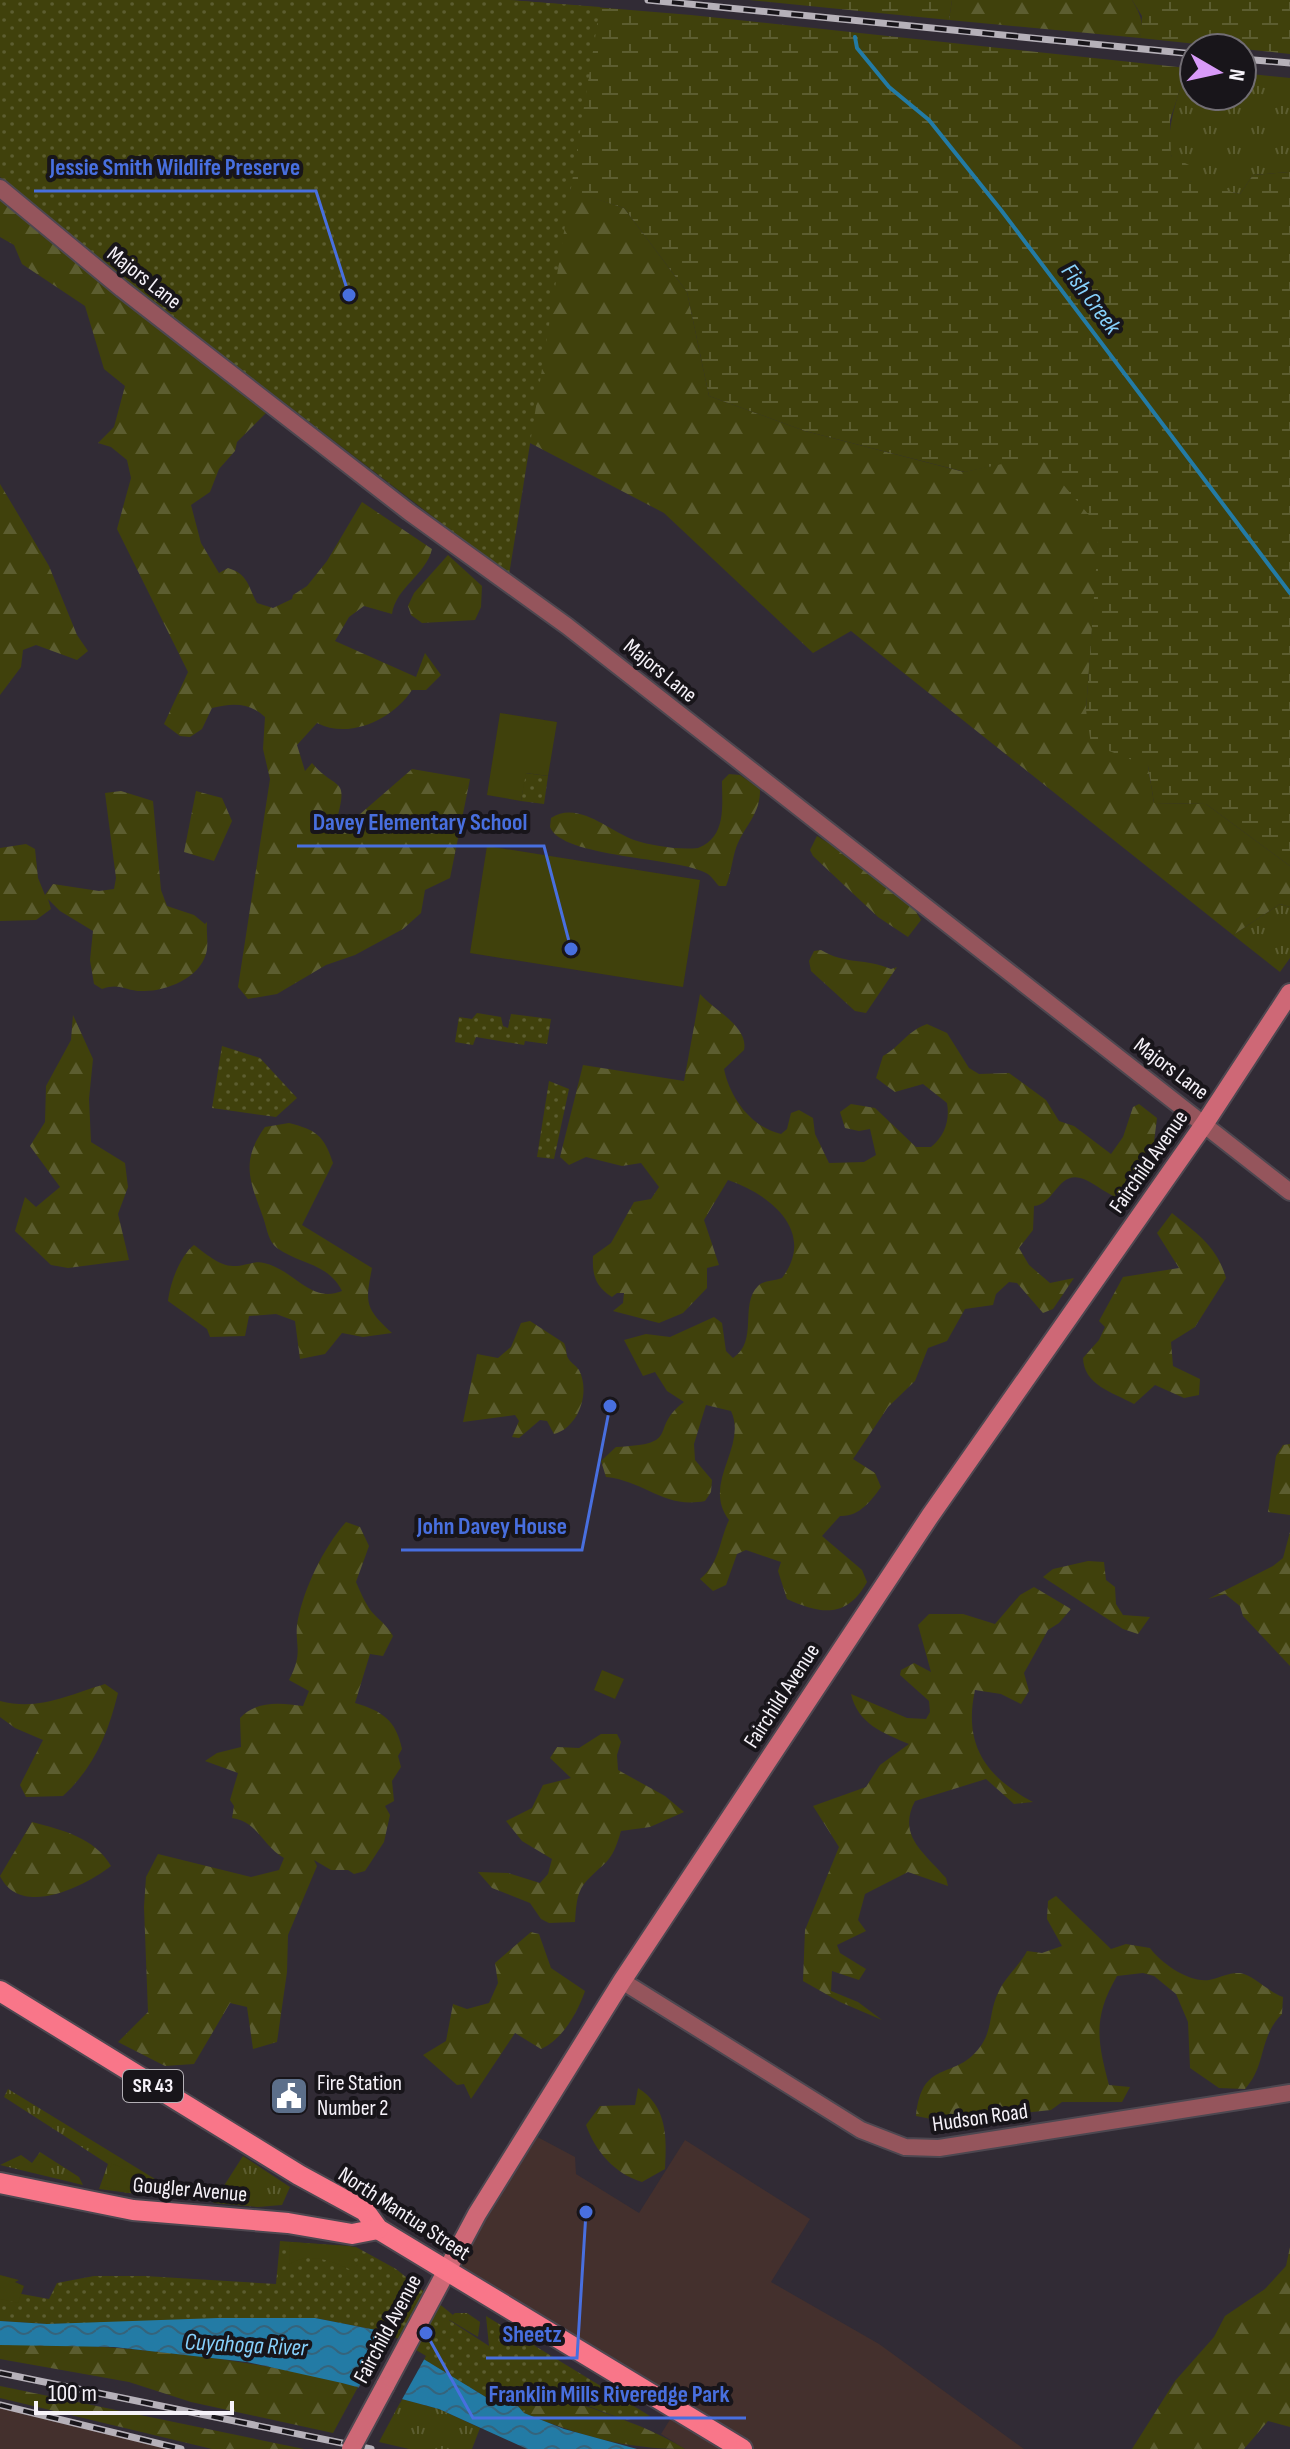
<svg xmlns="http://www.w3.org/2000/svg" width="1290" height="2449" font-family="'Sofia Sans Condensed',sans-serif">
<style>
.commercial{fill:#44302d}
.grass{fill:url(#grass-tufts)}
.forest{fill:url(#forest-firs)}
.wetland{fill:url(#wetland-marsh)}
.park{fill:url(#park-dots)}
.garden{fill:#40410c}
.water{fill:url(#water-waves)}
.pier{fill:#312b35}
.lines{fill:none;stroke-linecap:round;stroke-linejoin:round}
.stream{stroke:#237ba5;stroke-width:4}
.tertiary-casing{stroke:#4d4750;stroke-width:20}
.secondary-casing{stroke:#4d4750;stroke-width:22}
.primary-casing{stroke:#4d4750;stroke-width:24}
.tertiary{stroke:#95555c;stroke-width:16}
.secondary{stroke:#ce6876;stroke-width:18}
.primary{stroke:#f97689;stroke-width:20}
.rail-casing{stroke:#b6b1b9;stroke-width:7}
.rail{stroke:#18151a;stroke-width:4;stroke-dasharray:12;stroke-linecap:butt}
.secondary-bridge-casing{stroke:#4d4750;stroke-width:22;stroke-linecap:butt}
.secondary-bridge{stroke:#ce6876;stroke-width:18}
.labels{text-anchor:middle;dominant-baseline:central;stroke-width:8;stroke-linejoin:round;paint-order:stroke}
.shield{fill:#18151a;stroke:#b3b0b6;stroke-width:2}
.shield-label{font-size:20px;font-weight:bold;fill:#f6f2f9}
.street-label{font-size:22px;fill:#f6f2f9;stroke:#18151a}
.poi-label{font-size:22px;fill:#f6f2f9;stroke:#18151a;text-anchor:start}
.water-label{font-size:24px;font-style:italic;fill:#87d1fc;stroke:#18151a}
.leader{fill:none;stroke:#486fdf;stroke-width:3}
.callout-dot{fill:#486fdf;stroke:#18151a;stroke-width:3}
.callout-label{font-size:24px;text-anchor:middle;font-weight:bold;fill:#486fdf;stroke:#18151a;stroke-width:8;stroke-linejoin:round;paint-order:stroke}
</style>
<defs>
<pattern id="grass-tufts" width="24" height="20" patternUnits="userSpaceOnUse" patternTransform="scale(2)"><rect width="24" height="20" fill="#40410c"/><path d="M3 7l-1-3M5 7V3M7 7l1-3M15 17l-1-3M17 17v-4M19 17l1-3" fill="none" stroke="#5c5d30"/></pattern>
<pattern id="forest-firs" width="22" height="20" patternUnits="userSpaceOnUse" patternTransform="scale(2)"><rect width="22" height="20" fill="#40410c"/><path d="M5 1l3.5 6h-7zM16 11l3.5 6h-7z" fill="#5c5d30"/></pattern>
<pattern id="wetland-marsh" width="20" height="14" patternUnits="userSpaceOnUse" patternTransform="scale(2)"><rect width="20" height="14" fill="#40410c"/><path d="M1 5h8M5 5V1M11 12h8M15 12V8" fill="none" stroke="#5c5d30"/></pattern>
<pattern id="park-dots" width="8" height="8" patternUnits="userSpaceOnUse" patternTransform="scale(2)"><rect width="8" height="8" fill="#40410c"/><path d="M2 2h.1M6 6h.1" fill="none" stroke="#5c5d30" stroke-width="1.8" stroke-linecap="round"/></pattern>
<pattern id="water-waves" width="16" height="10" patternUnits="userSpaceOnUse" patternTransform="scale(2)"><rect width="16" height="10" fill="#237ba5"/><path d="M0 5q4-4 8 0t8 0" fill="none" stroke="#35647c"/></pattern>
</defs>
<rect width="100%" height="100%" fill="#312b35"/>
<g class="commercial">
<path d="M528,2132L575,2157L576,2174L639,2213L685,2140L810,2219L771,2282L879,2344L1024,2449H685L661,2434L676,2410L446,2270Z"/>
<path d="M0,2405L25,2411L181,2449H0Z"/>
</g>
<g class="grass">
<path d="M1187,68L1194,69V96H1242V73L1290,78V172L1253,175L1240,194C1225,190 1206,189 1192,182C1151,162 1177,99 1187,68Z"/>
<path d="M1280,904L1290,907V958L1280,972L1233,935Z"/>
<path d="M8,2089L168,2187V2198L99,2189L108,2164L4,2097Z"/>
<path d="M40,2152L79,2177L83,2185L0,2165L21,2155L32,2163Z"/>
<path d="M243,2156L290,2187L282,2205L258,2207L213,2203Z"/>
<path d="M455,2313H467L480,2322L478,2337L448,2319Z"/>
<path d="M402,2399L439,2409L480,2428L472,2449H409L379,2442Z"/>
</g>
<g class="forest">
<path d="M0,0L624,208L687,292L709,396L805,431L964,472L1039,455L1100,527L1086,710L1148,766L1154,803L1206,804L1290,866V907L1280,904L1233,935L851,631L813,653L664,513L530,443Z"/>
<path d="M952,0H1132C1140,14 1144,21 1140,38L949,20Z"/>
<path d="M0,196L270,409L237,442L235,451L219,469L210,492L191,505L201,543L219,573L228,568C248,574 248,586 257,603L273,608L292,599L293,595L307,586L327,561L362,502L432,549C426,575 396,587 392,614L364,606L349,617L335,641L416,677L425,653L441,675L426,690H412C393,719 350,740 317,723L297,745L305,771L312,763C336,791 348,776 338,815H359L412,769L470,779L450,878L425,890L421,913L403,929L355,955L326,965L277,994L248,999L238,987L270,779L263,749L265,717C249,702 232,703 212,708L202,729L190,737L180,736L164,724L188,672L117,529L131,478L127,460L111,447L98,443L114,427L125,386L104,369L85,306L22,264L14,245L0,237Z"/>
<path d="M0,484L49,566L77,635L88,651L77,660L36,645L23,650L21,667L0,695Z"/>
<path d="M448,555L482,586L481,607L475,620L422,623L411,615L408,606L414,593Z"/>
<path d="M740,775L760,789C761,814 744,826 736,848C732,860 731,874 726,886H719C715,882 712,876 706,873C678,857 562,858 550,827L551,818C578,800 609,831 634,840C652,846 679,850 698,848C727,837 722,805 722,781L729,774Z"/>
<path d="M121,791L153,801L161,890L167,906L194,915L205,924L207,922C206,932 209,945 206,954C199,978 167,991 144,991C126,992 121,982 102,989L94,984L90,960L93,931L60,911L48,899L51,909L36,920L0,921V848L26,844L35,849L38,878L45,895L53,884L99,891L114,889L116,878L105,793Z"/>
<path d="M196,791L222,798L232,821L214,861L184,852Z"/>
<path d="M817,836L848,855L915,910L921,920L908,937L878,917L813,856L810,850Z"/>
<path d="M821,950C846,965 866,958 891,969L897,967L866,1013L855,1011L811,971L809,961L814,951Z"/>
<path d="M700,994C714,1010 749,1027 744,1050L724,1069C730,1098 751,1127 781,1134L787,1129L791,1113L799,1110L813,1118L815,1134L829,1163L864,1162L876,1155L870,1129L859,1131L845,1128L840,1112L851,1104L875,1108L916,1147H931C945,1136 950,1120 947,1103L923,1084L895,1092L876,1078L883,1056C900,1047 907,1031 927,1024L947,1033L969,1068L979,1074L1009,1073L1046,1100L1059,1121L1074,1126L1111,1154L1123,1137L1133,1107L1139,1104L1157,1118L1151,1166L1120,1199C1107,1194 1098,1186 1086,1180C1058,1167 1056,1204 1034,1206L1033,1230L1019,1248L1029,1265L1050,1283L1074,1278L1053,1309L1043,1313L1017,1283L1009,1282L996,1294L993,1305L965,1309L947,1341L928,1348L915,1381L888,1407L853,1459L875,1473L881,1487C871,1501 859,1517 840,1516L822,1536L862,1570L867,1582C847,1618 822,1615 787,1599L778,1571L781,1562L746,1550L737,1554L726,1585L713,1591L700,1579C720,1563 719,1541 729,1520C701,1483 748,1447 731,1411L706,1405L694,1444L695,1460L712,1480L711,1492L705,1501C664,1509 645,1481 606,1477L601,1461L616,1447C684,1444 647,1430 684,1402L667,1391L655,1372L643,1376L624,1340L646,1334L670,1337L714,1317L722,1323L726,1351L733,1358C759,1341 739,1305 758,1286C764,1280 774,1281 782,1278C817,1232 770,1194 728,1180L704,1220L719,1265L707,1268V1288L683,1313L659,1323L613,1311L623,1303L624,1293H617L612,1297C596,1287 592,1276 593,1256L611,1243L634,1202L651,1199L659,1187L641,1163L622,1166L586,1157L569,1165L560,1157L583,1065L684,1081Z"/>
<path d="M73,1015L93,1059L89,1099L91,1142L125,1163L128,1187L118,1214L129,1260L68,1268L51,1265L15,1231L25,1197L36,1207L60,1187L30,1146L45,1122L46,1086L71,1040Z"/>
<path d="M289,1123C316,1130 324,1135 333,1163L302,1225L372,1268C365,1304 365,1308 392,1333L363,1337L342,1333L325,1354L300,1359L295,1321L276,1314L249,1316L245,1336L210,1337L207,1329L168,1301C170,1283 180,1256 194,1245C205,1253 219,1266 233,1266C242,1267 255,1260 264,1263C295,1270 310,1304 342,1291C328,1263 301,1265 277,1248C269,1242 267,1230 264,1220C251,1183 239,1163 265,1127Z"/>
<path d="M1172,1213C1196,1233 1217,1246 1226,1278L1195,1327L1171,1342L1173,1366L1200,1379L1199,1395L1184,1398L1155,1385L1134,1404C1112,1392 1084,1385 1083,1358L1099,1340L1105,1327L1099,1321L1123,1277L1179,1268L1157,1233Z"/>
<path d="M530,1321L564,1343C566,1347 566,1351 567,1356C569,1362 576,1365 579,1370C591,1393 578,1428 554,1434L547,1421L540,1420L519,1438L512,1437L519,1421L515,1415L463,1422L477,1354L498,1358L511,1347L521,1323Z"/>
<path d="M1290,1444V1515L1268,1512L1276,1456L1283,1445Z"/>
<path d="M346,1522L360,1527L369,1546L356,1582C360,1591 365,1603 371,1611C379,1620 387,1625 393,1636L383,1656L370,1654L355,1703C382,1711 396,1720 402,1749L398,1756L401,1767L392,1781L394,1801L385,1806L390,1815L384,1842L365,1871L354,1874L348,1870H331L314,1860L317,1866L288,1935L287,1972L277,2042L253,2049L247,2007L230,2003L194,2064L165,2066L118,2042L148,2012L144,1907L146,1877L158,1854L251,1877L279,1870L284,1858C263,1846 257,1821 232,1818L234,1806L230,1800L238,1773L205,1761L217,1753L241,1747L240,1718C257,1700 281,1703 303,1706L309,1691L289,1680C305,1650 293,1645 298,1619C305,1586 324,1547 346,1522Z"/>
<path d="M1290,1532V1666L1243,1616L1240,1606L1225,1594L1208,1599L1273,1566L1283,1558Z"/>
<path d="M1088,1561L1104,1562L1106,1580L1115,1587L1116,1604L1123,1615L1150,1617L1138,1634L1123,1629L1043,1577L1053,1569Z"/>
<path d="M1034,1587L1071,1609L1059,1623L1048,1630L1024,1673L1029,1691L1021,1704L1001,1694L975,1690C963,1745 986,1777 1033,1802L1014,1804L986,1779L915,1801C897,1836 924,1852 946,1878L948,1886L908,1872L865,1894L858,1920L866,1931L837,1945L840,1953L866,1969L859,1980L832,1971L831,1991L858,2002L882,2020L840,2002L803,1981L805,1930L839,1847L813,1806L866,1787L880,1765L909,1744C883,1733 858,1724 851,1694L907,1718L926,1719L930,1712L929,1701L900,1675L901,1670L914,1663L931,1672L918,1625L929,1614H963L995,1624L1020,1595Z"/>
<path d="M105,1684L118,1693C108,1734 94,1767 63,1796L26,1797L20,1785L43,1740L15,1728L0,1717V1701C39,1711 68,1695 105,1684Z"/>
<path d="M601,1734H617L621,1742L617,1755L618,1770L665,1796L684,1812L650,1827L621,1831C611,1866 605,1860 584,1884C576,1894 576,1910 575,1922L549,1923L541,1919L530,1903L492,1888L478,1872L508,1873L540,1883L548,1874L552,1859L522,1841L506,1821L532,1808L543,1785L571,1778L550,1758L557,1747L579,1748Z"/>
<path d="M32,1822C62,1830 94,1837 111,1866C85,1886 21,1919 0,1876Z"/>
<path d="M1056,1896L1111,1949L1126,1944L1150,1948C1161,1963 1189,1983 1209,1980C1219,1978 1230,1972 1240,1973C1253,1975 1267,1991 1283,1997L1282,2014C1258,2038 1267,2065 1245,2089L1219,2088L1190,2068L1188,2022L1176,1994L1154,1976L1143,1973L1117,1976C1093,2017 1097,2040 1109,2085L1130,2087L1122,2102H1062L1051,2110L986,2117L931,2119L916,2116C922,2061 950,2079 975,2053C995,2032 987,2014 999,1991C1006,1976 1020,1965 1027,1951L1042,1953L1062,1946L1047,1919L1048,1901Z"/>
<path d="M531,1932L539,1934L551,1968L585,1991C578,2012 562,2040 541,2049L515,2033L471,2099L464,2084L457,2085L423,2055L446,2041L453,2004L467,2009L489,2003L498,1983L495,1963Z"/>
<path d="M638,2088C667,2106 667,2137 665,2169L642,2182C615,2174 595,2151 586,2125L600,2106L635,2105Z"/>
<path d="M1290,2247V2427L1268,2421L1244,2449H1132L1175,2381L1214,2337L1225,2316L1265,2289L1286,2266Z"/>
<path d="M44,2343C149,2349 257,2359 358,2387L333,2433L191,2402L129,2382L0,2359V2345Z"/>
<path d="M0,2386L304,2449H212L0,2398Z"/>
<path d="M538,2386C586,2410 639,2420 685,2449C624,2449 581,2436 524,2413Z"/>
</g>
<g class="wetland">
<path d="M509,0L691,15L1187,68L1170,120L1171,156L1191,166L1190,181L1240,194L1253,175L1290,172V866L1206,804L1154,803L1148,766L1091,744L1086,710L1099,527L1039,456L965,472L805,431L709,396L687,292L624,208L571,191L563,152Z"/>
<path d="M749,0H952L949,20Z"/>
<path d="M1132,0H1290V54L1140,38L1142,16Z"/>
</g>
<g class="park">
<path d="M0,0H509L600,7L509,575L115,273L0,177Z"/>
<path d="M525,773L548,776L544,804L521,801Z"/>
<path d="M477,1013L501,1017L503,1026L508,1028L511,1014L551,1019L547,1044L525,1041L524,1045L476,1037L473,1045L455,1042L459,1017L472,1019Z"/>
<path d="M222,1046L260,1058L297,1098L276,1117L212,1108Z"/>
<path d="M549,1081L569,1089L554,1159L537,1157Z"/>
<path d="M280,2241L356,2247L396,2269L453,2315L449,2320L489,2346L486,2316L650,2416L625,2420L538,2387L524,2413L517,2405L489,2399L376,2330L315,2318L47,2324L0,2321V2290L49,2299L57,2283L94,2276H145L276,2284Z"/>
</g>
<g class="garden">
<path d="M500,713L557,722L548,776L526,773L521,801L487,795Z"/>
<path d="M487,846L700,880L683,987L470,953Z"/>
<path d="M602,1670L624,1679L615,1699L594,1690Z"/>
<path d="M112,2163L155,2187L154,2191L127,2193L104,2187Z"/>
<path d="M290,2242L351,2246L356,2252L350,2258L358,2265L351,2270C333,2261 306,2251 289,2265Z"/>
<path d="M0,2275L19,2280L15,2282L24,2286L18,2303L0,2299Z"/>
</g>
<path class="water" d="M218,2318H315L376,2330L489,2399L517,2405L524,2413L564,2429L637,2449H527L439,2409L342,2383L247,2362L114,2347L0,2345V2321L47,2324Z"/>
<path class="pier" d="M388,2333L426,2356L400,2403L357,2391Z"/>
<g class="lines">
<path class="stream" d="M855,37L857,48L889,87L929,120L1001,210L1290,593"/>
<g class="tertiary-casing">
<g id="tertiary">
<path d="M0,188L122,289L409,512L567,626L1290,1192"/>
<path d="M622,1981L861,2130L905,2147L939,2148L1290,2093"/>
</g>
</g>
<g class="secondary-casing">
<path id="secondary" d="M385,2386L477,2214L622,1981L930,1516L1205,1123L1290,993"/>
</g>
<g class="primary-casing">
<g id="primary">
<path d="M0,1991L299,2175L365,2211L378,2229L742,2449"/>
<path d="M0,2183L133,2210L288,2223L352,2234L378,2229"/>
</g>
</g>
<use href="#tertiary" class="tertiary"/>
<use href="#secondary" class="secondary"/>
<use href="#primary" class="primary"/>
<g class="rail-casing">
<g id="rail">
<path d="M648,0L1194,54"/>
<path d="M1242,59L1290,63"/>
<path d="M0,2373L371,2449"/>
<path d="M0,2405L181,2449"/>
</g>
</g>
<use href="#rail" class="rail"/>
<g class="secondary-bridge-casing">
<path id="secondary-bridge" d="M351,2449L385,2386"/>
</g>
<use href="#secondary-bridge" class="secondary-bridge"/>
</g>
<defs>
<g id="civic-square" transform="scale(2)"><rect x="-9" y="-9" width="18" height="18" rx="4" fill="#5c6f8a" stroke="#18151a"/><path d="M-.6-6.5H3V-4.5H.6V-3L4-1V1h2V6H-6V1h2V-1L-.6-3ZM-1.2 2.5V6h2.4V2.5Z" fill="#fff"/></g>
</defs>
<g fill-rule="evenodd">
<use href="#civic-square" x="289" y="2096"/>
</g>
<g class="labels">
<rect class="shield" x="123" y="2070" width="60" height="32" rx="6"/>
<g class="shield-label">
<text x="153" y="2086">SR 43</text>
</g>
<g class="street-label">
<text transform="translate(144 278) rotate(38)">Majors Lane</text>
<text transform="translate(660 671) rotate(39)">Majors Lane</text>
<text transform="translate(1171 1069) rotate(37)">Majors Lane</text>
<text transform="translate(1149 1162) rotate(-55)">Fairchild Avenue</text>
<text transform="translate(782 1696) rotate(-57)">Fairchild Avenue</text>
<text transform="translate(980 2118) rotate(-8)">Hudson Road</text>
<text transform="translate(190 2190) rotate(5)">Gougler Avenue</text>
<text transform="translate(404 2214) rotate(33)">North Mantua Street</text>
<text transform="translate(388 2329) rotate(-62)">Fairchild Avenue</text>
</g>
<g class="poi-label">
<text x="317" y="2083">Fire Station<tspan x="317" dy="25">Number 2</tspan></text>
</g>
<g class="water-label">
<text transform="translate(1091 299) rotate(53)">Fish Creek</text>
<text transform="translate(246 2345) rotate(3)">Cuyahoga River</text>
</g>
</g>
<path class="leader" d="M349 295L316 191H34M571 949L544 846H297M610 1406L582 1550H401M586 2212L577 2358H486M426 2333L473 2418H746"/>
<g class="callout-dot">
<circle cx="349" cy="295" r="8"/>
<circle cx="571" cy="949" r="8"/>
<circle cx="610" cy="1406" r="8"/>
<circle cx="586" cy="2212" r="8"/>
<circle cx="426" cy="2333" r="8"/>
</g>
<g class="callout-label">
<text x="175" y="175">Jessie Smith Wildlife Preserve</text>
<text x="420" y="830">Davey Elementary School</text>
<text x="492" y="1534">John Davey House</text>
<text x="532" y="2342">Sheetz</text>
<text x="609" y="2402">Franklin Mills Riveredge Park</text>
</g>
<g transform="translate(1218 72) rotate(99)"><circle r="38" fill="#18151a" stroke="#716d73" stroke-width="2"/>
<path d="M0-6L14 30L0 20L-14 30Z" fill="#d89af8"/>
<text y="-12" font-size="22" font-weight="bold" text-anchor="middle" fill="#f6f2f9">N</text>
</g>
<path d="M36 2401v12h196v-12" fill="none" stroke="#f6f2f9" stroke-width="4"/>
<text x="48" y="2401" font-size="24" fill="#f6f2f9" stroke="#18151a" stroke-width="6" paint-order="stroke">100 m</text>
</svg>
